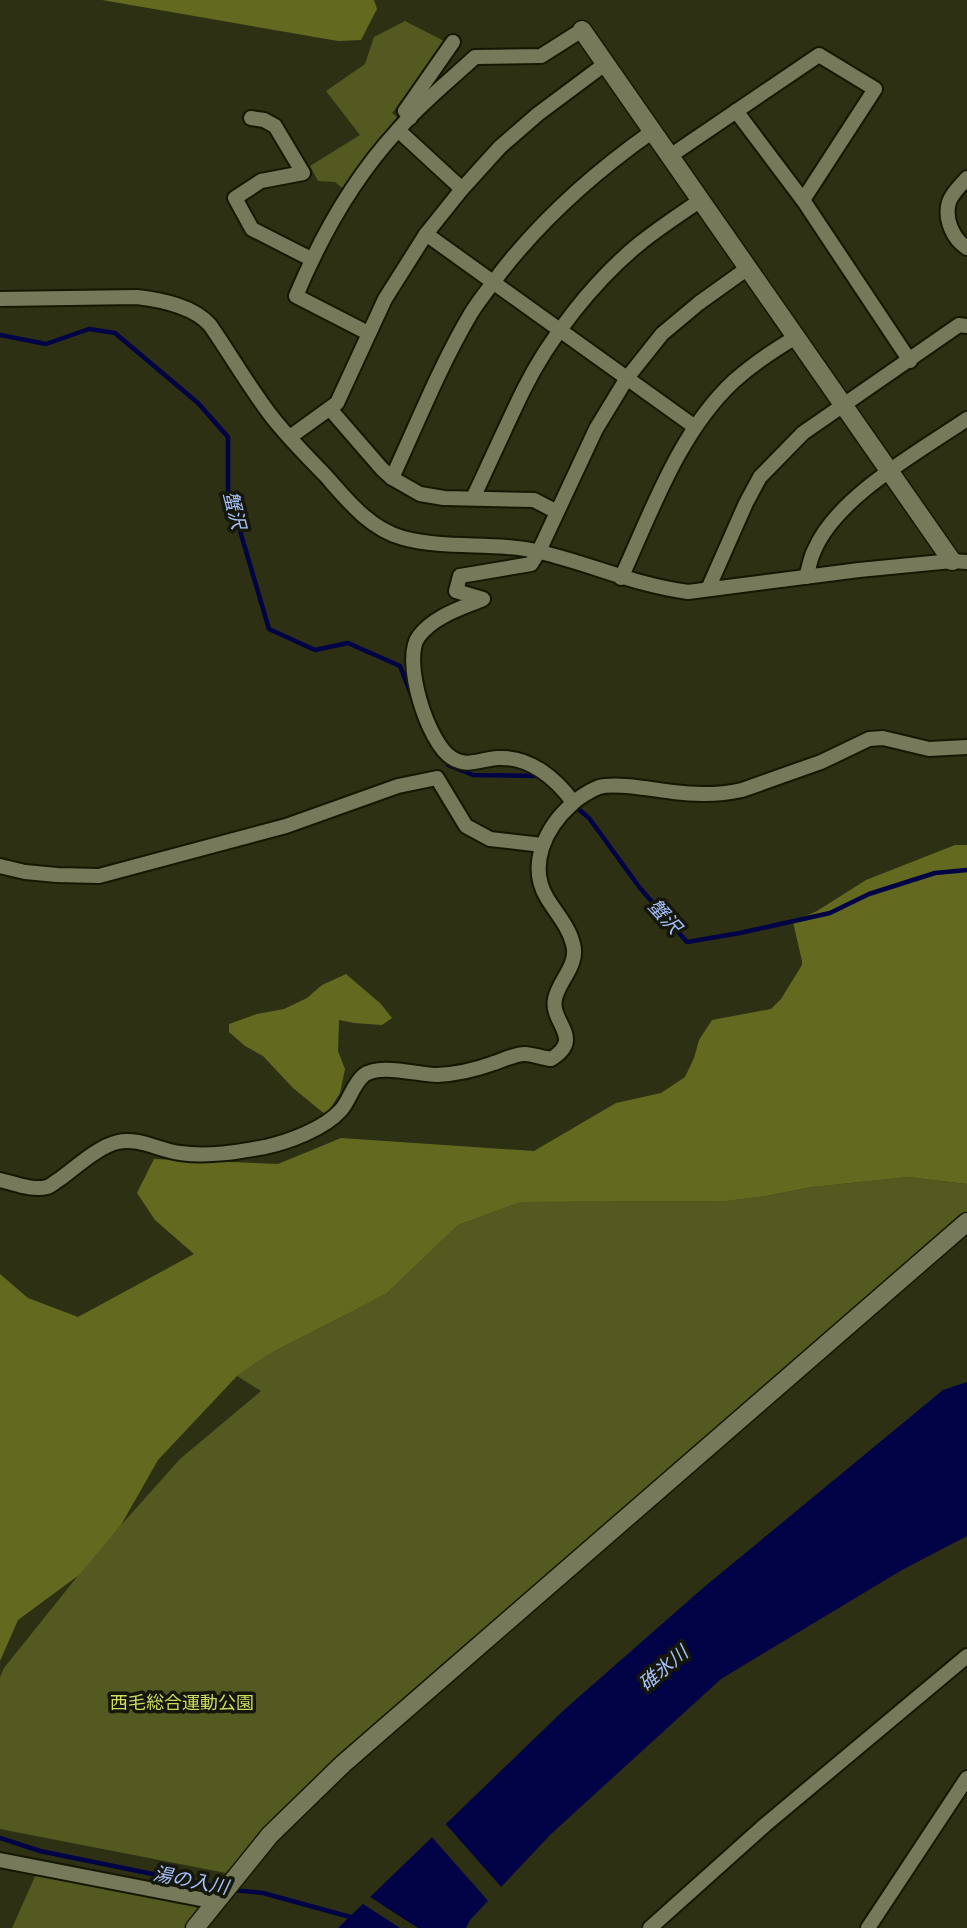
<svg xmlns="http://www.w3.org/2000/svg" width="967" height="1928" font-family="'PT Sans','Noto Sans JP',sans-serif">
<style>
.green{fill:#545a1f}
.forest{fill:#636a20}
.water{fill:#020247}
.pier{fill:#2d3013}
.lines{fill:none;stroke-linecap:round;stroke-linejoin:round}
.stream{stroke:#020247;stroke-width:4.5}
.minor-casing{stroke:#151800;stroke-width:18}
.tertiary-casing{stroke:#151800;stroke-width:21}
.minor{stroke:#767a5b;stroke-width:14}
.tertiary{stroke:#767a5b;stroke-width:18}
.labels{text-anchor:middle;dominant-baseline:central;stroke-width:7;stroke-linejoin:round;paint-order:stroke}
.park-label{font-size:18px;fill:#cfdc5d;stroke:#15170a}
.water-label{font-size:19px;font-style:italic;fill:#a6c0fd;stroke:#15170a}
</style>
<rect width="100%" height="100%" fill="#2d3013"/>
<g class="green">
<path d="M405,21L446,42L392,113L397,117L342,188L335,182L318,181L310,166L360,135L326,91L365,64L374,37Z"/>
<path d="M908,1177L967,1184V1212L948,1226L651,1485L410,1692L305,1789L226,1873L0,1829V1677L4,1668L97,1552L180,1459L261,1391L237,1376L269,1354L386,1294L458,1225L521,1202L726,1201L766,1196L812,1187Z"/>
<path d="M37,1872L177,1900L192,1904L200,1911L187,1928H12Z"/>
</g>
<g class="forest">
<path d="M102,0H374L377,9L361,40L338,41Z"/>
<path d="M955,845H967V1184L908,1177L812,1187L766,1196L726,1201L521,1202L458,1225L386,1294L269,1354L237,1376L158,1460L121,1525L79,1575L18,1620L0,1661V1274L28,1298L78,1317L194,1254L155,1220L137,1193L154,1159L278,1164L341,1138L534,1151L616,1103L661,1093L685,1077L694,1058L699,1040L712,1020L771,1009L781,999L802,965V961L793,922L817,911L866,880Z"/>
<path d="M346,974L381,1004L392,1018L382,1025L354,1023L339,1020L338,1051L345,1069L340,1093L326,1115L293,1088L263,1056L245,1046L229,1032V1024L257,1014L284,1009L307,998L322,985Z"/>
</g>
<path class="water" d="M967,1382V1536L902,1570L721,1679L550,1835L470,1920L466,1928H338L564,1710L703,1588L943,1390Z"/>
<g class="pier">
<path d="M443,1821L503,1889L490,1903L430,1835Z"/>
<path d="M367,1895L418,1928H400L360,1902Z"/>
</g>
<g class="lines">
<g class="stream">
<path d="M0,335L46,344L89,329L115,333L198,403L228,437V490L269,629L315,650L348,643L400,666L414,702"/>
<path d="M448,765L473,775L540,776L542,778"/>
<path d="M576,807L589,818L640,888L687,942L740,933L830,913L869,894L935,873L967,870"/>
<path d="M0,1838L40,1851L221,1888"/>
<path d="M233,1890L263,1893L354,1918"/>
</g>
<g class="minor-casing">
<g id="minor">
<path d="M736,111L803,200L910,361"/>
<path d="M251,118L264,120L275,126L303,173L261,181L235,198L252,229L311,259"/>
<path d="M410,118L405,111L453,42"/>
<path d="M398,130L462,189"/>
<path d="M670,156L819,55L875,89L803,200"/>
<path d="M967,178C961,185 952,193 949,202C944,219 953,239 967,248"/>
<path d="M426,234L695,427"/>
<path d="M0,299L137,297C162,300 193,306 210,325C230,354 248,385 269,413C286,436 307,456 326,476C348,501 370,529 403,538C448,550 496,541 540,552C591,564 635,585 688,592L859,570L952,561L967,562"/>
<path d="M368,333L296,296C321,236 353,179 397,131C420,104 449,81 475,57L541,56L582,30"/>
<path d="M330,409L382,469L392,478L420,494L444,498L534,500L557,512"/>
<path d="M290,437L337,403L385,299L426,234L462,189L500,147L538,114L605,64"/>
<path d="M392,478C417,424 440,366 470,315C479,300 491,286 501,272C544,217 596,171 653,131"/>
<path d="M473,498C490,462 506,426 523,391C549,338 594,281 639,244C659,228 680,214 701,200"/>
<path d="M806,577C809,568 810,559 814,551C836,497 920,451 967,419"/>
<path d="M621,578C652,511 679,432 734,381C753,364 774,350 796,337"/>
<path d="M708,589L746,503L760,477L803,433L959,325L967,326"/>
<path d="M573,802C556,779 530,756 498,758C481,759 467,768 452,758C428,744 401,659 419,636C434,616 462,608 483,599L456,591L460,576L531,564L539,551L596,429L627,378L662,334L699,303L748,268"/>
<path d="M0,866L25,872L57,875L99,876L286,826L398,786L437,778L466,826L490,839L542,845"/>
<path d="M0,1180C14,1183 32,1191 47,1187C51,1186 56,1181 60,1179C76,1167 99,1146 118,1142C138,1137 161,1151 180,1153C209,1157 237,1152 265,1147C288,1142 324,1129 341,1110C350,1100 353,1084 364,1075C380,1063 418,1075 437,1075C457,1074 475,1070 494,1063C503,1060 515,1054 525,1054C532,1054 542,1058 551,1059C585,1038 550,1023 555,999C559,980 579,965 573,944C569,927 556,913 547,898C527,865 546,827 572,804C578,798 591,790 599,787C616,782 655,790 673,792C696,795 720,795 742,790L821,762L869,739L883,738L929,749L967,747"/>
<path d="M0,1860L216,1902"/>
<path d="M650,1928L765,1825L967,1656"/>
<path d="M868,1928L967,1778"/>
</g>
</g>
<g class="tertiary-casing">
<g id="tertiary">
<path d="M582,30L952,561"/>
<path d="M195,1928L270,1835L343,1764L967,1222"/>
</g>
</g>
<use href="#minor" class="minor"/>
<use href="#tertiary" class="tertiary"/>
</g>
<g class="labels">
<g class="park-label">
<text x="182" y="1702">西毛総合運動公園</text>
</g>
<g class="water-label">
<text transform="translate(235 510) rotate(76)">蟹沢</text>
<text transform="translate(665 916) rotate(48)">蟹沢</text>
<text transform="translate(663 1668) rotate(-40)">碓氷川</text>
<text transform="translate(191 1880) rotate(11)">湯の入川</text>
</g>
</g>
</svg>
